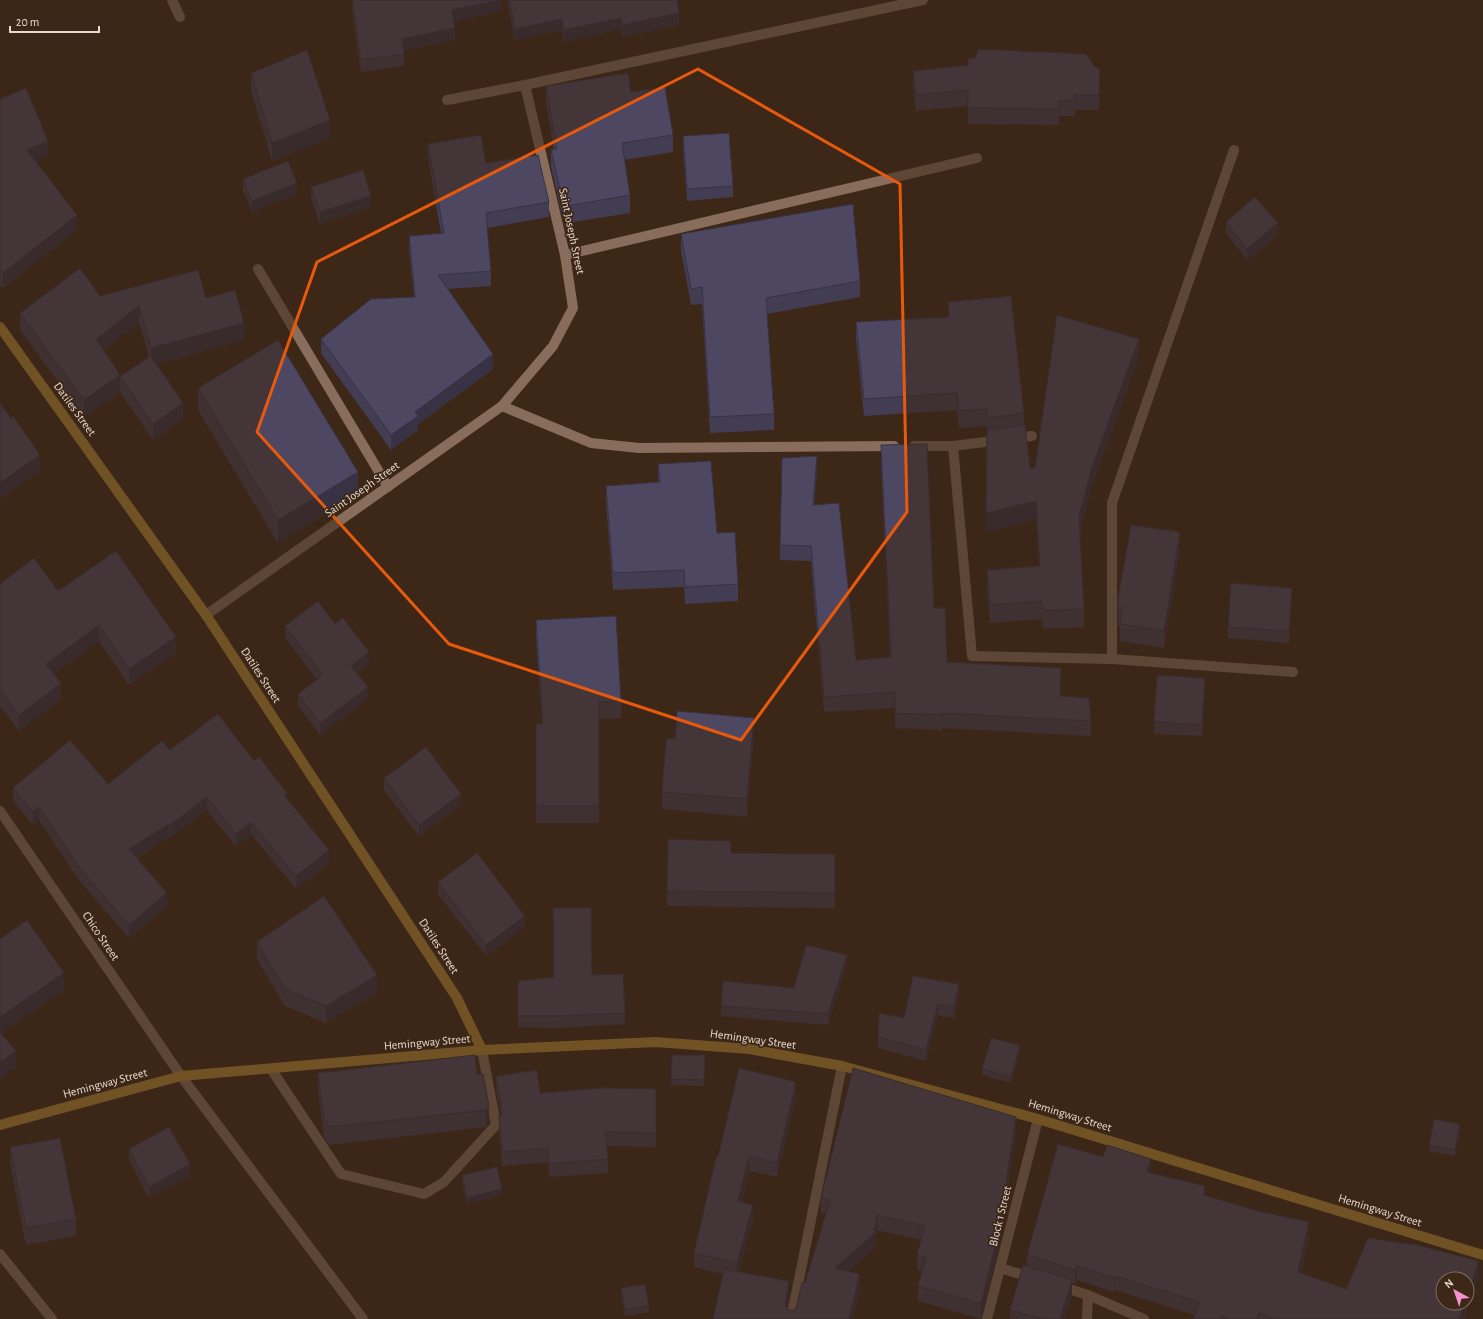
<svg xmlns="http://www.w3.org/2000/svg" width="1483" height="1319" font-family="'Alegreya Sans',sans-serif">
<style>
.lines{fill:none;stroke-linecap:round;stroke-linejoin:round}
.minor{stroke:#886d5c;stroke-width:10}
.major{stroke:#b18736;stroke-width:10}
.wall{fill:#433d53;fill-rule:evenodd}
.shaded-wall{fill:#373244}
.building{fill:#4e4761;stroke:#373244}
.marked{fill:none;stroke:#e8590c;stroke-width:3;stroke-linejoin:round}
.labels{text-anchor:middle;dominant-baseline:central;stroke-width:3.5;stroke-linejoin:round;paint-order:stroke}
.street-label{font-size:12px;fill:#e8d9cf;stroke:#3d2717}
</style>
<rect width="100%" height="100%" fill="#3d2717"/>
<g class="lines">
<g class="minor">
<path d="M172,0L180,17"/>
<path d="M447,100L525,85L923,0"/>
<path d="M565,255L977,158"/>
<path d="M258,269L388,487"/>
<path d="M502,406L591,443L639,448L894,446"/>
<path d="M914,446H953L1032,436"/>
<path d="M953,446L972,656L1112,659V503L1234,150"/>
<path d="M206,615L502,406L553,346L573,308L565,255L525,85"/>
<path d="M1112,659L1293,672"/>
<path d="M0,811L181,1076L363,1319"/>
<path d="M271,1069L341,1174L424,1194L444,1182L496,1125L482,1050"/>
<path d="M0,1254L52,1319"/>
<path d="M1000,1268L1033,1278"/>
<path d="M1059,1286L1088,1295L1144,1319"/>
<path d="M791,1319L842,1066"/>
<path d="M987,1319L1038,1119"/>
<path d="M1087,1319L1088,1295"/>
</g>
<g class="major">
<path d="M0,327L206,615L457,998L482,1050"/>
<path d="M0,1125L181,1076L482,1050L656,1042L749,1049L842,1066L1038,1119L1483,1255"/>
</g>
</g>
<g class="wall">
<path d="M352,0H502V11L454,21L455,40L404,50V66L361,72L352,9Z"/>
<path d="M507,0H677L679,25L623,37L621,29L564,42L562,30L515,40Z"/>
<path d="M913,71L1100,85L1099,110H1075V116H1059V125L968,124V106L916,111L913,87Z"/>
<path d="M251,73L330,138L272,161L251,90Z"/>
<path d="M546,86L631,92L673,135V152L624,160L630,195V213L567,223L565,214L562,215L551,167V150H554L546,103Z"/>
<path d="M0,99L48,156L36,162L77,230L3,288L0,285Z"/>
<path d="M683,136L733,186V197L687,201L683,148Z"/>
<path d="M428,144L486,163L549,202V217L487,228L491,271V286L448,289L493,369L418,424V430L391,450L321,353V339L414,297L409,248V233L410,236L441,233L428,159Z"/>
<path d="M243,179L297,194L252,212L243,190Z"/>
<path d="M311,187L371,207L320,224L311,198Z"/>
<path d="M1226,222L1278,235L1247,260L1226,233Z"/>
<path d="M681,234L860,281V297L767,314L774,414V430L710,433L702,304L691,305L681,250Z"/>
<path d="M100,296L206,298L244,340L156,364L183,419L153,440L120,392L84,417L20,330V313ZM139,323L149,357L120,376L104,350Z"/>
<path d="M948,302L1024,413V425L1030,468H1035L1139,357L1092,486L1080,532L1084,609V627L1043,629L1042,619L990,623L987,588V570L1039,566L1036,519L986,532L987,426L959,428L957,410L864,416L856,339V322L948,317Z"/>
<path d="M198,388L358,494L278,543L198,410Z"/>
<path d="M881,445L934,608L947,662L1061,683V697L1091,721V736L942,728V730L895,728V708L824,712L811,561L780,560V545L817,471L814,505L856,660L890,657L881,461Z"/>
<path d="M658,464L717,533L738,584V601L685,604L684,587L613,590L606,503V486L658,482Z"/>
<path d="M1180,549L1164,648L1120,641V626H1118V608Z"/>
<path d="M0,584L58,591L176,653L129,685L99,641L54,674L61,699L19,731L0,706Z"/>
<path d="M1292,599L1289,643L1228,638V627Z"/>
<path d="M536,620L621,701V718L599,719V823H536V724H542L536,637Z"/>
<path d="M335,624L369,664L357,673L368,699L320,735L298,706V694L317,680L285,637V626Z"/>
<path d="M1205,690L1202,736L1154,734V722Z"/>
<path d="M754,735L747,817L662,809V792L675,739Z"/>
<path d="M170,750L254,761L287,799L329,863L296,889L251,834L236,847L207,810L170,838L169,837L137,858L167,906L129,938L79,880L39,820L33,825L13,801V788L108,784Z"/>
<path d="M384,778L461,805L419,836L384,790Z"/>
<path d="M668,839L731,853L835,854V908L667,906Z"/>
<path d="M438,882L525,927L486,956L438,894Z"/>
<path d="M257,942L377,992L326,1023L285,1006L257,959Z"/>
<path d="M847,965L828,1025L721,1016V1006L794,988Z"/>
<path d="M592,975L625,1013V1024L556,1028L518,1027V981Z"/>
<path d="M959,995L954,1018L938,1015L926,1061L878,1048V1037L904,1018Z"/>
<path d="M1020,1051L1011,1083L982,1075V1069Z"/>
<path d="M672,1055H705L704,1086L671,1085Z"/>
<path d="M318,1073L477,1075L489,1123L486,1127L329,1145L324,1137L318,1090Z"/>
<path d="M496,1076L540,1093L656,1089V1147L606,1146L608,1159V1173L549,1177L548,1162L502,1166L499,1132V1118L501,1115L496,1090Z"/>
<path d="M796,1096L777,1177L749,1171L742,1202L753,1219L739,1272L789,1296L787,1308L789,1310H793L796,1308L805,1283L826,1214L821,1213V1198L1016,1132L999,1245L981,1319L918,1301V1286L922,1271L917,1270V1255L921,1240L877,1230L874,1249L849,1271L860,1289L852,1319H713L723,1274L694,1267V1253L718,1157Z"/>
<path d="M1460,1130L1455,1156L1429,1151V1145Z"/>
<path d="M10,1147L76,1219V1236L26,1245L10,1164Z"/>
<path d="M129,1149L190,1176L149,1198L129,1160Z"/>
<path d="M1151,1173L1205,1196L1309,1236L1301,1273L1346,1289L1479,1275L1464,1319H1193L1194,1315L1115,1290L1114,1292L1077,1280L1075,1284L1072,1283V1297L1065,1319H1010V1310L1027,1266V1255Z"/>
<path d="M462,1175L502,1195L467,1204L462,1181Z"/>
<path d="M621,1288L649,1306V1312L625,1316L621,1294Z"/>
</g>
<g class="shaded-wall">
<path d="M502,0V11L452,22V10Z"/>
<path d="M679,13V25L623,37V25Z"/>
<path d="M621,18V29L564,42V30Z"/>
<path d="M562,19V30L515,40V29Z"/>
<path d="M455,28V40L402,51V39Z"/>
<path d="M330,120V138L272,161V143Z"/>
<path d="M48,141V156L27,166V150Z"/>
<path d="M297,183V194L252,212V201Z"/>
<path d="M371,196V207L320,224V212Z"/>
<path d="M77,215V230L3,288V273Z"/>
<path d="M1278,223V235L1247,260V249Z"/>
<path d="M139,306V323L96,356V339Z"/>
<path d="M244,323V340L151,365V348Z"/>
<path d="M1139,339V357L1092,486L1079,536V517L1092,467Z"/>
<path d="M493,354V369L418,424V430L391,450V435L415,412Z"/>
<path d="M120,375V392L84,417V400Z"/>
<path d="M183,403V419L153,440V424Z"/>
<path d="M40,455V471L0,499V483Z"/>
<path d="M817,456V471L813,520V505Z"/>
<path d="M358,472V494L278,543V520Z"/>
<path d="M1036,501V519L986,532V513Z"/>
<path d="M1180,532V549L1164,648V631Z"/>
<path d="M1292,588V599L1289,643V631Z"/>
<path d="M99,625V641L46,680V664Z"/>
<path d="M176,637V653L129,685V669Z"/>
<path d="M369,652V664L351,678V666Z"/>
<path d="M1205,678V690L1202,736V725Z"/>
<path d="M61,683V699L19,731V715Z"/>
<path d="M368,687V699L320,735V723Z"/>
<path d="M754,718V735L747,817V799Z"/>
<path d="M287,793V806L284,795Z"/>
<path d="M461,794V805L419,836V825Z"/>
<path d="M207,797V810L170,838V825Z"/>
<path d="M39,807V820L33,825V812Z"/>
<path d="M251,822V834L236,847V834Z"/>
<path d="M169,824V837L129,862V849Z"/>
<path d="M329,850V863L296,889V876Z"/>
<path d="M167,893V906L129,938V925Z"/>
<path d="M525,916V927L486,956V945Z"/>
<path d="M847,955V965L828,1025V1014Z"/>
<path d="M64,973V990L0,1034V1017Z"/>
<path d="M377,975V992L326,1023V1006Z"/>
<path d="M959,984V995L954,1018V1007Z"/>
<path d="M938,1004V1015L926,1061V1050Z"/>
<path d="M1020,1045V1051L1011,1083V1077Z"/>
<path d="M16,1051V1068L0,1080V1063Z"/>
<path d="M796,1082V1096L777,1177V1163Z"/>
<path d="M489,1106V1123L486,1127V1110Z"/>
<path d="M1016,1117V1132L999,1245L981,1319V1304Z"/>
<path d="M1460,1124V1130L1455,1156V1150Z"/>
<path d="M749,1156V1171L738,1216V1201Z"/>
<path d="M1151,1159V1173L1147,1172Z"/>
<path d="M190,1164V1176L149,1198V1187Z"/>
<path d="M502,1189V1195L467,1204V1198Z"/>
<path d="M753,1205V1219L737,1278V1263Z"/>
<path d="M877,1215V1230L874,1249L835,1283V1268Z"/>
<path d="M1309,1222V1236L1298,1286V1272Z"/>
<path d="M1479,1261V1275L1464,1319H1459L1465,1303H1467V1296Z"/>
<path d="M1077,1266V1280L1075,1284V1270Z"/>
<path d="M860,1274V1289L852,1319H849Z"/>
<path d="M1115,1276V1290L1114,1292V1278Z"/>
<path d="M1072,1280V1297L1065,1319H1060Z"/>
<path d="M789,1281V1296L785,1319V1306Z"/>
</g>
<g class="building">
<path d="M352,0H501L452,10L455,28L402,39L404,54L361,60Z"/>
<path d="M509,0H677L679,13L623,25L621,18L564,30L562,19L515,29Z"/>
<path d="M978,49L1086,54L1094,66L1100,69L1099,95H1074L1075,101L1059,100V109L968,108V90L916,95L913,71L968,65V59L975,58Z"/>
<path d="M307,50L330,120L272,143L251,73Z"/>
<path d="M628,73L631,92L665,87L673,135L622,143L630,195L567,206L565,197L562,198L551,150L557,149L546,86Z"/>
<path d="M26,88L48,141L27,150L77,215L3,273L0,269V99Z"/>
<path d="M729,133L733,186L687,189L683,136Z"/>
<path d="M481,135L486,163L538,155L549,202L486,213L491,271L438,275L493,354L415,412L418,416L391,435L321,339L371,299L415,297L409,233L410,236L444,233L428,144Z"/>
<path d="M288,161L297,183L252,201L243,179Z"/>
<path d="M363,170L371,196L320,212L311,187Z"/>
<path d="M1255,197L1278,223L1247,249L1226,222Z"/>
<path d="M853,204L860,281L766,298L774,414L710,417L702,287L691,289L681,234Z"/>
<path d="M80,268L100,296L198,270L206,298L235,290L244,323L151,348L139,306L96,339L120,375L84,400L20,313Z"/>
<path d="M1011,296L1024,413L987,418V409L959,411L957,393L864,399L856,322L949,317L948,302Z"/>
<path d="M1057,315L1139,339L1092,467L1079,517L1084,609L1043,611L1042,601L990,605L987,570L1040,566L1036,501L986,513L987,430L1025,425L1030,468H1035Z"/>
<path d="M278,340L358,472L278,520L198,388Z"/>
<path d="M151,356L183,403L153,424L120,376Z"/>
<path d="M0,403L11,418L13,416L40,455L0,483Z"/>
<path d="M927,444L934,608H945L947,662L1061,668L1060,696L1089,698L1091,721L942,713V715L895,713V692L824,697L811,546L780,545L782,458L817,456L813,505L839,503L856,660L891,657L881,445Z"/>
<path d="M711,461L717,533L735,532L738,584L685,587L684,570L613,573L606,486L660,482L658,464Z"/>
<path d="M1131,525L1180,532L1164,631L1120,624L1122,608H1118V598Z"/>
<path d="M116,551L176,637L129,669L99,625L46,664L61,683L19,715L0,690V584L34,558L58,591Z"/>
<path d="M1231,583L1292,588L1289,631L1228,627Z"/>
<path d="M318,601L335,624L343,618L369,652L351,666L368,687L320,723L298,694L323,675L285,626Z"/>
<path d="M616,616L621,701L599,702V806H536V724H543L536,620Z"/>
<path d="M1157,675L1205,678L1202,725L1154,722Z"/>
<path d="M677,711L754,718L747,799L662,792L666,738L675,739Z"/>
<path d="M218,714L254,761L259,757L287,793L284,795L329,850L296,876L251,822L236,834L207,797L170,825L169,824L129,849L167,893L129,925L79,867L39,807L33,812L13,788L70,740L108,784L162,741L170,750Z"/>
<path d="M426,747L461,794L419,825L384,778Z"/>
<path d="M668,839L731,841V853L835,854V893L667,891Z"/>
<path d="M477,853L525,916L486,945L438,882Z"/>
<path d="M324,896L377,975L326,1006L285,989L257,942Z"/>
<path d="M553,908H591L592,975L623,974L625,1013L556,1016H518V981L554,977Z"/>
<path d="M27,920L64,973L0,1017V939Z"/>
<path d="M806,945L847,955L828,1014L721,1006L723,981L794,988Z"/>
<path d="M913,976L959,984L954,1007L938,1004L926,1050L878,1037L879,1013L904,1018Z"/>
<path d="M0,1032L16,1051L0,1063Z"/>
<path d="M991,1038L1020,1045L1011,1077L982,1069Z"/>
<path d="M475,1055L477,1075L483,1074L489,1106L486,1110L329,1127L324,1119L318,1073Z"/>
<path d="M672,1055H705L704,1080L671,1079Z"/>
<path d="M739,1068L796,1082L777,1163L749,1156L738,1201L753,1205L737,1263L694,1253L716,1157H718Z"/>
<path d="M853,1068L1016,1117L999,1230L981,1304L918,1286L926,1257L917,1255L925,1226L877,1215L874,1234L835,1268L860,1274L849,1319H713L724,1269L789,1281L785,1306L789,1310H793L796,1308L802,1283H805L830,1200L821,1198Z"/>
<path d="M537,1070L540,1093L602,1088L656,1089V1133L605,1132L608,1159L549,1164L548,1148L502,1152L499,1118L502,1113V1110L496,1076Z"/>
<path d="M1434,1119L1460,1124L1455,1150L1429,1145Z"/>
<path d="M169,1127L190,1164L149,1187L129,1149Z"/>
<path d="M60,1138L76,1219L26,1228L10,1147Z"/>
<path d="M1058,1144L1103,1157L1107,1145L1151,1159L1147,1172L1205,1186L1204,1195L1258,1211L1309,1222L1298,1272L1346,1289L1368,1238L1417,1245L1479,1261L1467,1296V1279H1443V1303H1465L1459,1319H1275L1259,1313L1257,1319H1230L1221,1316V1319H1193L1200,1302L1115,1276L1114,1278L1077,1266L1075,1270L1027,1255Z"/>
<path d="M497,1167L502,1189L467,1198L462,1175Z"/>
<path d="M1023,1265L1072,1280L1060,1319H1043L1010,1310Z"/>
<path d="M645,1284L649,1306L625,1310L621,1288Z"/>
</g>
<path d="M0 0H1483V1319H0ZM698,69L900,184L907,512L741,740L449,644L257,432L317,262Z" fill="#3d2717" fill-opacity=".55" fill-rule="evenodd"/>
<path class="marked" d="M698,69L900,184L907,512L741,740L449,644L257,432L317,262Z"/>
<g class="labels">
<g class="street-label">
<text transform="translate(572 231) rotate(78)">Saint Joseph Street</text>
<text transform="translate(75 409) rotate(54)">Datiles Street</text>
<text transform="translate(362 489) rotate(-35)">Saint Joseph Street</text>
<text transform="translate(261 675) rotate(57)">Datiles Street</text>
<text transform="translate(101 936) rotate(56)">Chico Street</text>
<text transform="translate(439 946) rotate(57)">Datiles Street</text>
<text transform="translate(753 1039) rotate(8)">Hemingway Street</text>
<text transform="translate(427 1042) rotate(-5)">Hemingway Street</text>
<text transform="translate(105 1083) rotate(-15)">Hemingway Street</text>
<text transform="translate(1070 1115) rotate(17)">Hemingway Street</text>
<text transform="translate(1380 1210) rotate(17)">Hemingway Street</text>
<text transform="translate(1000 1216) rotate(-76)">Block 1 Street</text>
</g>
</g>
<g transform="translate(1455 1291) rotate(320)"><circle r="19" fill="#3d2717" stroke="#816e61"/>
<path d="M0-3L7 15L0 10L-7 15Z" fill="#f590d1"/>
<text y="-6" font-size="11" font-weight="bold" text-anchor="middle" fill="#e8d9cf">N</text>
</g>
<path d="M10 26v6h89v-6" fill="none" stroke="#e8d9cf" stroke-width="2"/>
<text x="16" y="26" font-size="12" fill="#e8d9cf" stroke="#3d2717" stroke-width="3" paint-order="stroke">20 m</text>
</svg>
